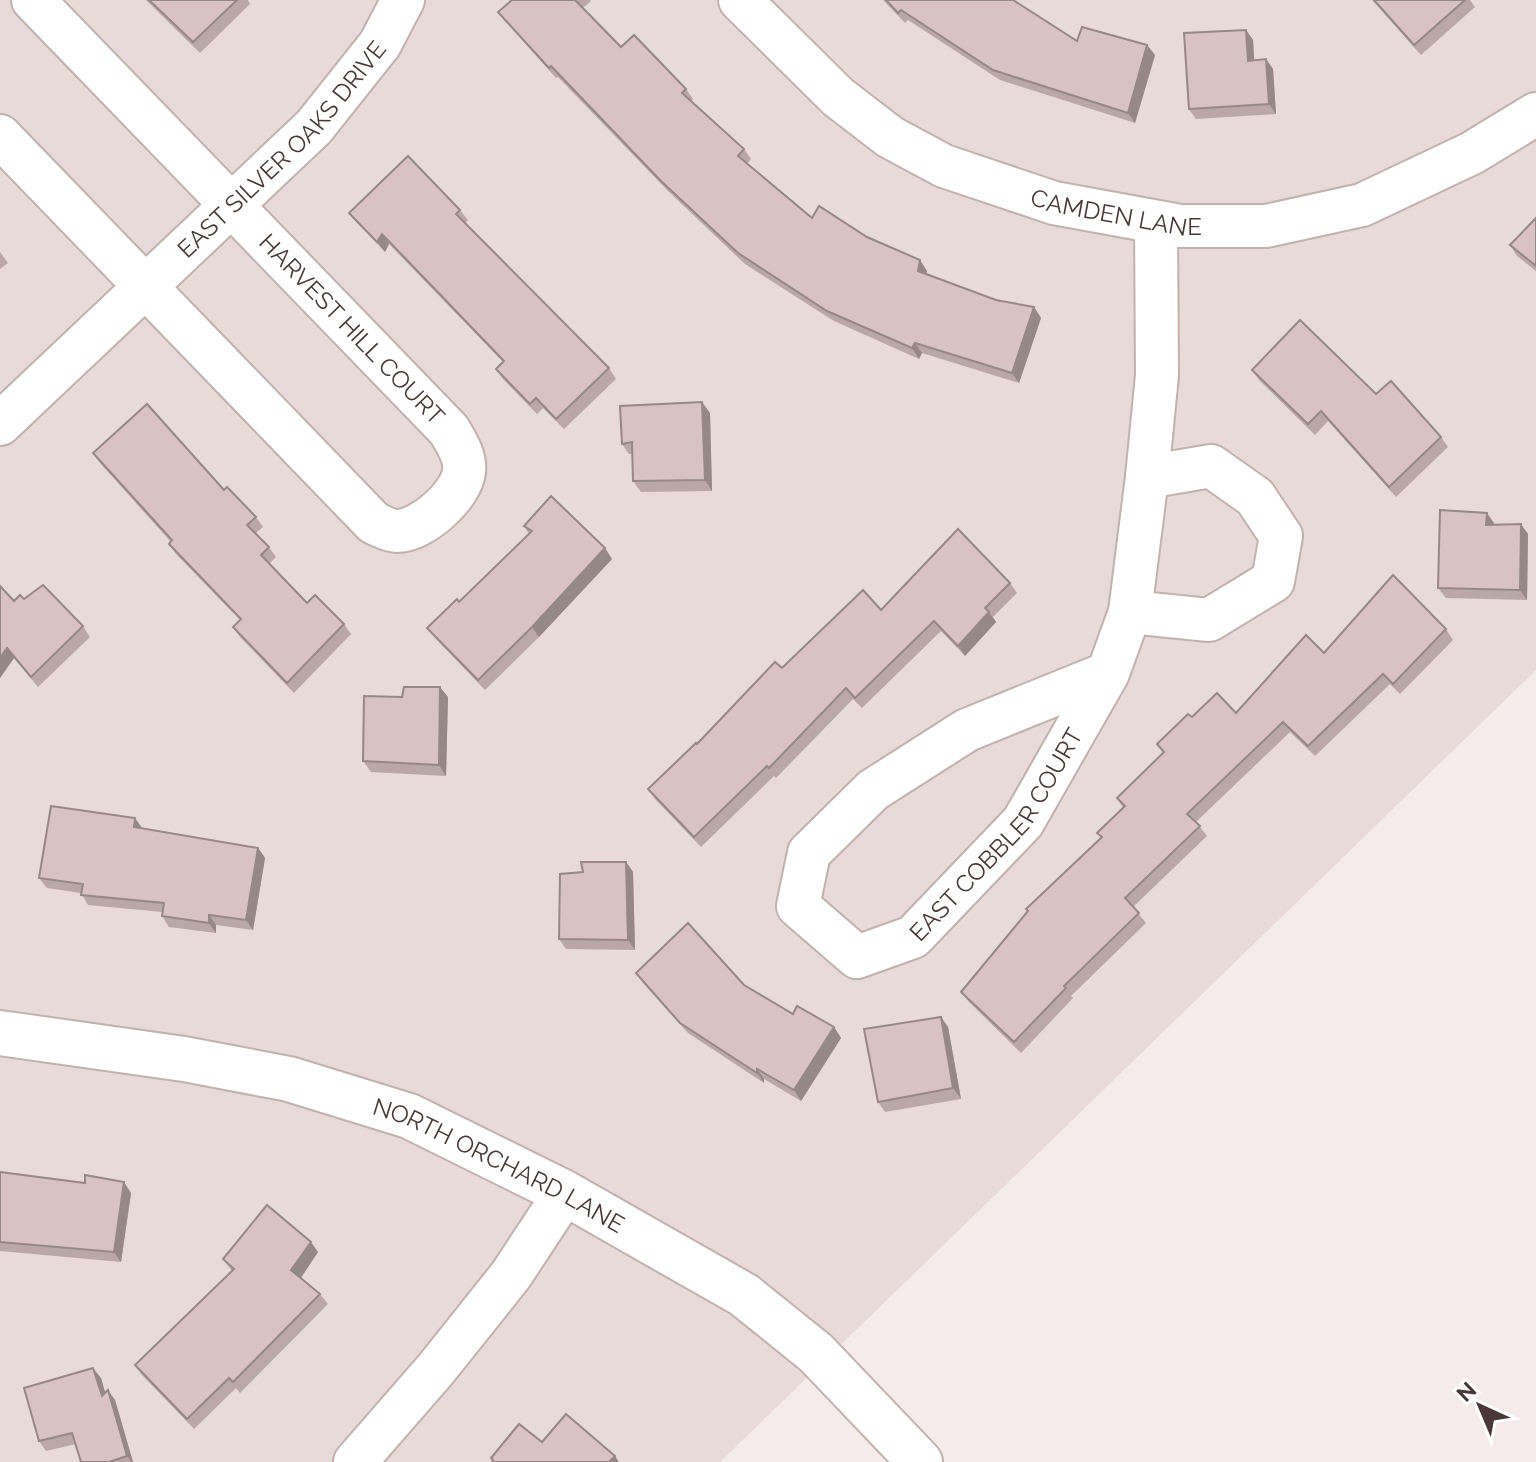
<svg xmlns="http://www.w3.org/2000/svg" width="1536" height="1462" font-family="Raleway,sans-serif">
<style>
.residential{fill:#e8dad8}
.lines{fill:none;stroke-linecap:round;stroke-linejoin:round}
.minor-casing{stroke:#c2b1af;stroke-width:46}
.tertiary-casing{stroke:#c2b1af;stroke-width:48}
.minor{stroke:#fff;stroke-width:42}
.tertiary{stroke:#fff;stroke-width:44}
.wall{fill:#baa8a7}
.shaded-wall{fill:#978888}
.building{fill:#d8c3c2;stroke:#978888;stroke-width:2}
.labels{text-anchor:middle;dominant-baseline:central;stroke-width:6;stroke-linejoin:round;paint-order:stroke}
.street-label{font-size:24px;fill:#483838;stroke:#fff}
</style>
<rect width="100%" height="100%" fill="#f4ebea"/>
<path class="residential" d="M0,0H1536V670L720,1462H0Z"/>
<g class="lines">
<g class="minor-casing">
<g id="minor">
<path id="s1" d="M740,0L838,97L890,137L944,166L1054,203L1180,226H1266L1362,205L1472,153L1536,114"/>
<path d="M0,136L374,523C381,526 390,531 397,531C422,531 462,495 464,471C466,457 456,442 449,430L33,0"/>
<path id="s2" d="M0,424L314,127L380,44L403,0"/>
<path d="M1130,612L1209,620L1273,581L1281,536L1255,497L1211,466L1147,477"/>
<path id="s3" d="M1108,673L967,730L873,790L809,853L798,906L857,957L913,937L1023,822L1108,673L1130,612L1147,477L1157,375L1156,222"/>
<path d="M355,1462L436,1369L511,1275L565,1193"/>
</g>
</g>
<g class="tertiary-casing">
<g id="tertiary">
<path id="s4" d="M0,1033L184,1059L289,1079L409,1116L565,1193L744,1295L816,1353L920,1462"/>
</g>
</g>
<use href="#minor" class="minor"/>
<use href="#tertiary" class="tertiary"/>
</g>
<g class="wall">
<path d="M146,0H248L250,4L200,53Z"/>
<path d="M512,0H590L591,1L583,8L621,47L686,89L693,99L691,101L744,149L751,159L747,164L812,218L867,237L927,271L926,274L996,300L1034,307L1041,318L1019,383L922,353L919,359L834,321L745,264L668,191L558,77L556,78L506,22L498,12Z"/>
<path d="M883,0H1013L1077,41L1147,45L1155,55L1135,123L1000,80L908,20L905,23Z"/>
<path d="M1372,0H1470L1475,7L1421,55Z"/>
<path d="M1246,30L1253,40L1254,60L1266,59L1273,69L1276,114L1196,119L1189,109Z"/>
<path d="M460,210L468,220L465,223L609,368L616,379L564,429L543,408L537,414L503,379L496,369L503,362L389,244L385,252L357,223L349,213Z"/>
<path d="M1536,218V271L1517,256L1510,245Z"/>
<path d="M0,252L8,263L0,269Z"/>
<path d="M1252,370L1376,394L1441,437L1448,447L1396,497L1328,421L1315,435L1259,380Z"/>
<path d="M710,413L712,491L641,492L633,481L632,454H629L622,444Z"/>
<path d="M93,453L224,490L256,517L263,527L256,533L269,547L276,557L269,564L307,603L344,624L351,634L294,693L240,637L233,627L240,620L176,554L169,544L171,542L100,463Z"/>
<path d="M1494,523V525L1528,534L1527,600L1446,598L1438,588Z"/>
<path d="M524,526L612,559L539,637L485,690L435,638L427,628L459,602L529,534Z"/>
<path d="M1010,583L1017,593L993,617L996,622L965,656L941,631L862,708L853,699L776,778L774,776L701,847L655,799L648,789L782,668L881,610Z"/>
<path d="M0,586L14,601L24,599L83,626L90,637L38,687L14,658L0,678Z"/>
<path d="M1446,629L1453,640L1400,694L1390,684L1315,756L1290,732L1196,822L1207,836L1133,907L1146,923L1071,996L1073,998L1021,1053L969,1002L961,992L1101,837L1097,833L1123,808L1117,798L1163,753L1157,744L1192,717L1236,713L1324,653Z"/>
<path d="M448,697L446,776L371,772L363,761Z"/>
<path d="M142,828L258,848L265,858L253,930L216,925V933L169,927L162,916V912L88,905L81,893L47,888L39,878Z"/>
<path d="M626,862L633,872L635,950L566,949L559,939L583,872Z"/>
<path d="M636,973L744,985L793,1014L834,1027L841,1038L801,1101L764,1079V1083L688,1033L643,983Z"/>
<path d="M941,1017L948,1027L961,1099L885,1112L878,1102Z"/>
<path d="M0,1172L131,1193L121,1262L0,1251Z"/>
<path d="M318,1252L300,1278L320,1294L328,1304L240,1393L236,1388L194,1429L142,1375L135,1365L232,1271L223,1259Z"/>
<path d="M101,1378L105,1393L115,1400L133,1462H81L76,1444L46,1451L39,1441Z"/>
</g>
<g class="shaded-wall">
<path d="M1246,30L1253,40L1255,71L1248,61Z"/>
<path d="M1147,45L1155,55L1135,123L1128,113Z"/>
<path d="M1266,59L1273,69L1276,114L1269,104Z"/>
<path d="M382,234L389,244L385,252L377,242Z"/>
<path d="M920,260L927,271L925,281L918,271Z"/>
<path d="M1034,307L1041,318L1019,383L1012,373Z"/>
<path d="M915,343L922,353L919,359L912,348Z"/>
<path d="M702,402L710,413L712,491L705,480Z"/>
<path d="M1487,513L1494,523L1493,535L1486,525Z"/>
<path d="M1521,524L1528,534L1527,600L1520,590Z"/>
<path d="M605,548L612,559L539,637L532,627Z"/>
<path d="M989,612L996,622L965,656L958,646Z"/>
<path d="M7,648L14,658L0,678V658Z"/>
<path d="M440,687L448,697L446,776L439,765Z"/>
<path d="M135,818L142,828L134,827Z"/>
<path d="M258,848L265,858L253,930L246,920Z"/>
<path d="M626,862L633,872L635,950L628,940Z"/>
<path d="M209,915L216,925V933L209,923Z"/>
<path d="M941,1017L948,1027L961,1099L953,1088Z"/>
<path d="M834,1027L841,1038L801,1101L794,1090Z"/>
<path d="M757,1069L764,1079V1083L757,1073Z"/>
<path d="M124,1182L131,1193L121,1262L114,1252Z"/>
<path d="M311,1242L318,1252L299,1281L291,1270Z"/>
<path d="M93,1368L101,1378L109,1406L102,1396Z"/>
<path d="M108,1390L115,1400L133,1462H131L127,1456Z"/>
<path d="M615,1456L619,1462H609Z"/>
</g>
<g class="building">
<path d="M149,0H237L193,42Z"/>
<path d="M512,0H575L621,47L634,35L686,89L682,93L744,149L738,156L812,218L819,206L867,237L920,260L918,271L996,300L1034,307L1012,373L915,343L912,348L827,311L738,253L661,181L551,66L549,68L498,12Z"/>
<path d="M886,0H1013L1077,41L1082,27L1147,45L1128,113L993,70L901,10L898,13Z"/>
<path d="M1374,0H1465L1414,45Z"/>
<path d="M1246,30L1248,61L1266,59L1269,104L1189,109L1184,33Z"/>
<path d="M408,156L460,210L456,214L609,368L556,419L536,398L530,404L496,369L504,361L382,234L377,242L349,213Z"/>
<path d="M1536,218V266L1510,245Z"/>
<path d="M1300,320L1376,394L1391,381L1441,437L1389,487L1321,411L1308,424L1252,370Z"/>
<path d="M702,402L705,480L633,481L632,442L622,444L620,406Z"/>
<path d="M147,404L224,490L227,487L256,517L247,525L269,547L261,555L307,603L315,595L344,624L287,683L233,627L241,619L169,544L172,540L93,453Z"/>
<path d="M551,496L605,548L532,627L478,680L427,628L457,599L459,602L532,531L524,526Z"/>
<path d="M1440,510L1487,513L1486,525L1521,524L1520,590L1438,588Z"/>
<path d="M958,529L1010,583L985,608L989,612L958,646L934,621L855,698L846,688L769,768L767,766L694,837L648,789L696,743L697,744L775,662L782,668L863,590L881,610Z"/>
<path d="M1393,575L1446,629L1393,684L1383,674L1308,746L1283,722L1187,814L1200,826L1125,898L1139,913L1064,986L1066,988L1014,1042L961,992L1028,911L1026,909L1102,837L1097,833L1125,806L1117,798L1164,752L1157,744L1188,714L1192,717L1217,693L1236,713L1306,635L1324,653Z"/>
<path d="M43,585L83,626L31,677L7,648L0,658V586L14,601L20,595L24,599Z"/>
<path d="M404,687H440L439,765L363,761L364,696L402,697Z"/>
<path d="M51,806L135,818L134,827L258,848L246,920L209,915V923L162,916L164,903L81,895L83,884L39,878Z"/>
<path d="M581,862H626L628,940L559,939L560,874L583,872Z"/>
<path d="M688,923L744,985L793,1014L797,1006L834,1027L794,1090L757,1069V1073L680,1023L636,973Z"/>
<path d="M941,1017L953,1088L878,1102L864,1029Z"/>
<path d="M0,1172L85,1183V1175L124,1182L114,1252L0,1242Z"/>
<path d="M267,1205L311,1242L291,1270L320,1294L233,1382L229,1378L187,1419L135,1365L234,1269L223,1259Z"/>
<path d="M93,1368L102,1396L108,1390L127,1456L109,1462H81L72,1433L39,1441L24,1388Z"/>
<path d="M566,1414L615,1456L609,1462H492L493,1460L491,1458L519,1424L542,1442Z"/>
</g>
<g class="labels">
<g class="street-label">
<text stroke="none"><textPath href="#s2" startOffset="394">EAST SILVER OAKS DRIVE</textPath></text>
<text stroke="none"><textPath href="#s1" startOffset="444">CAMDEN LANE</textPath></text>
<text transform="translate(352 329) rotate(46)">HARVEST HILL COURT</text>
<text stroke="none"><textPath href="#s3" startOffset="678">EAST COBBLER COURT</textPath></text>
<text stroke="none"><textPath href="#s4" startOffset="520">NORTH ORCHARD LANE</textPath></text>
</g>
</g>
<g transform="translate(1480 1406) rotate(316)" stroke="#ffffff" stroke-width="6" paint-order="stroke">
<path d="M0-6L14 30L0 20L-14 30Z" fill="#483838"/>
<text y="-12" font-size="22" font-weight="bold" text-anchor="middle" fill="#483838">N</text>
</g>
</svg>
